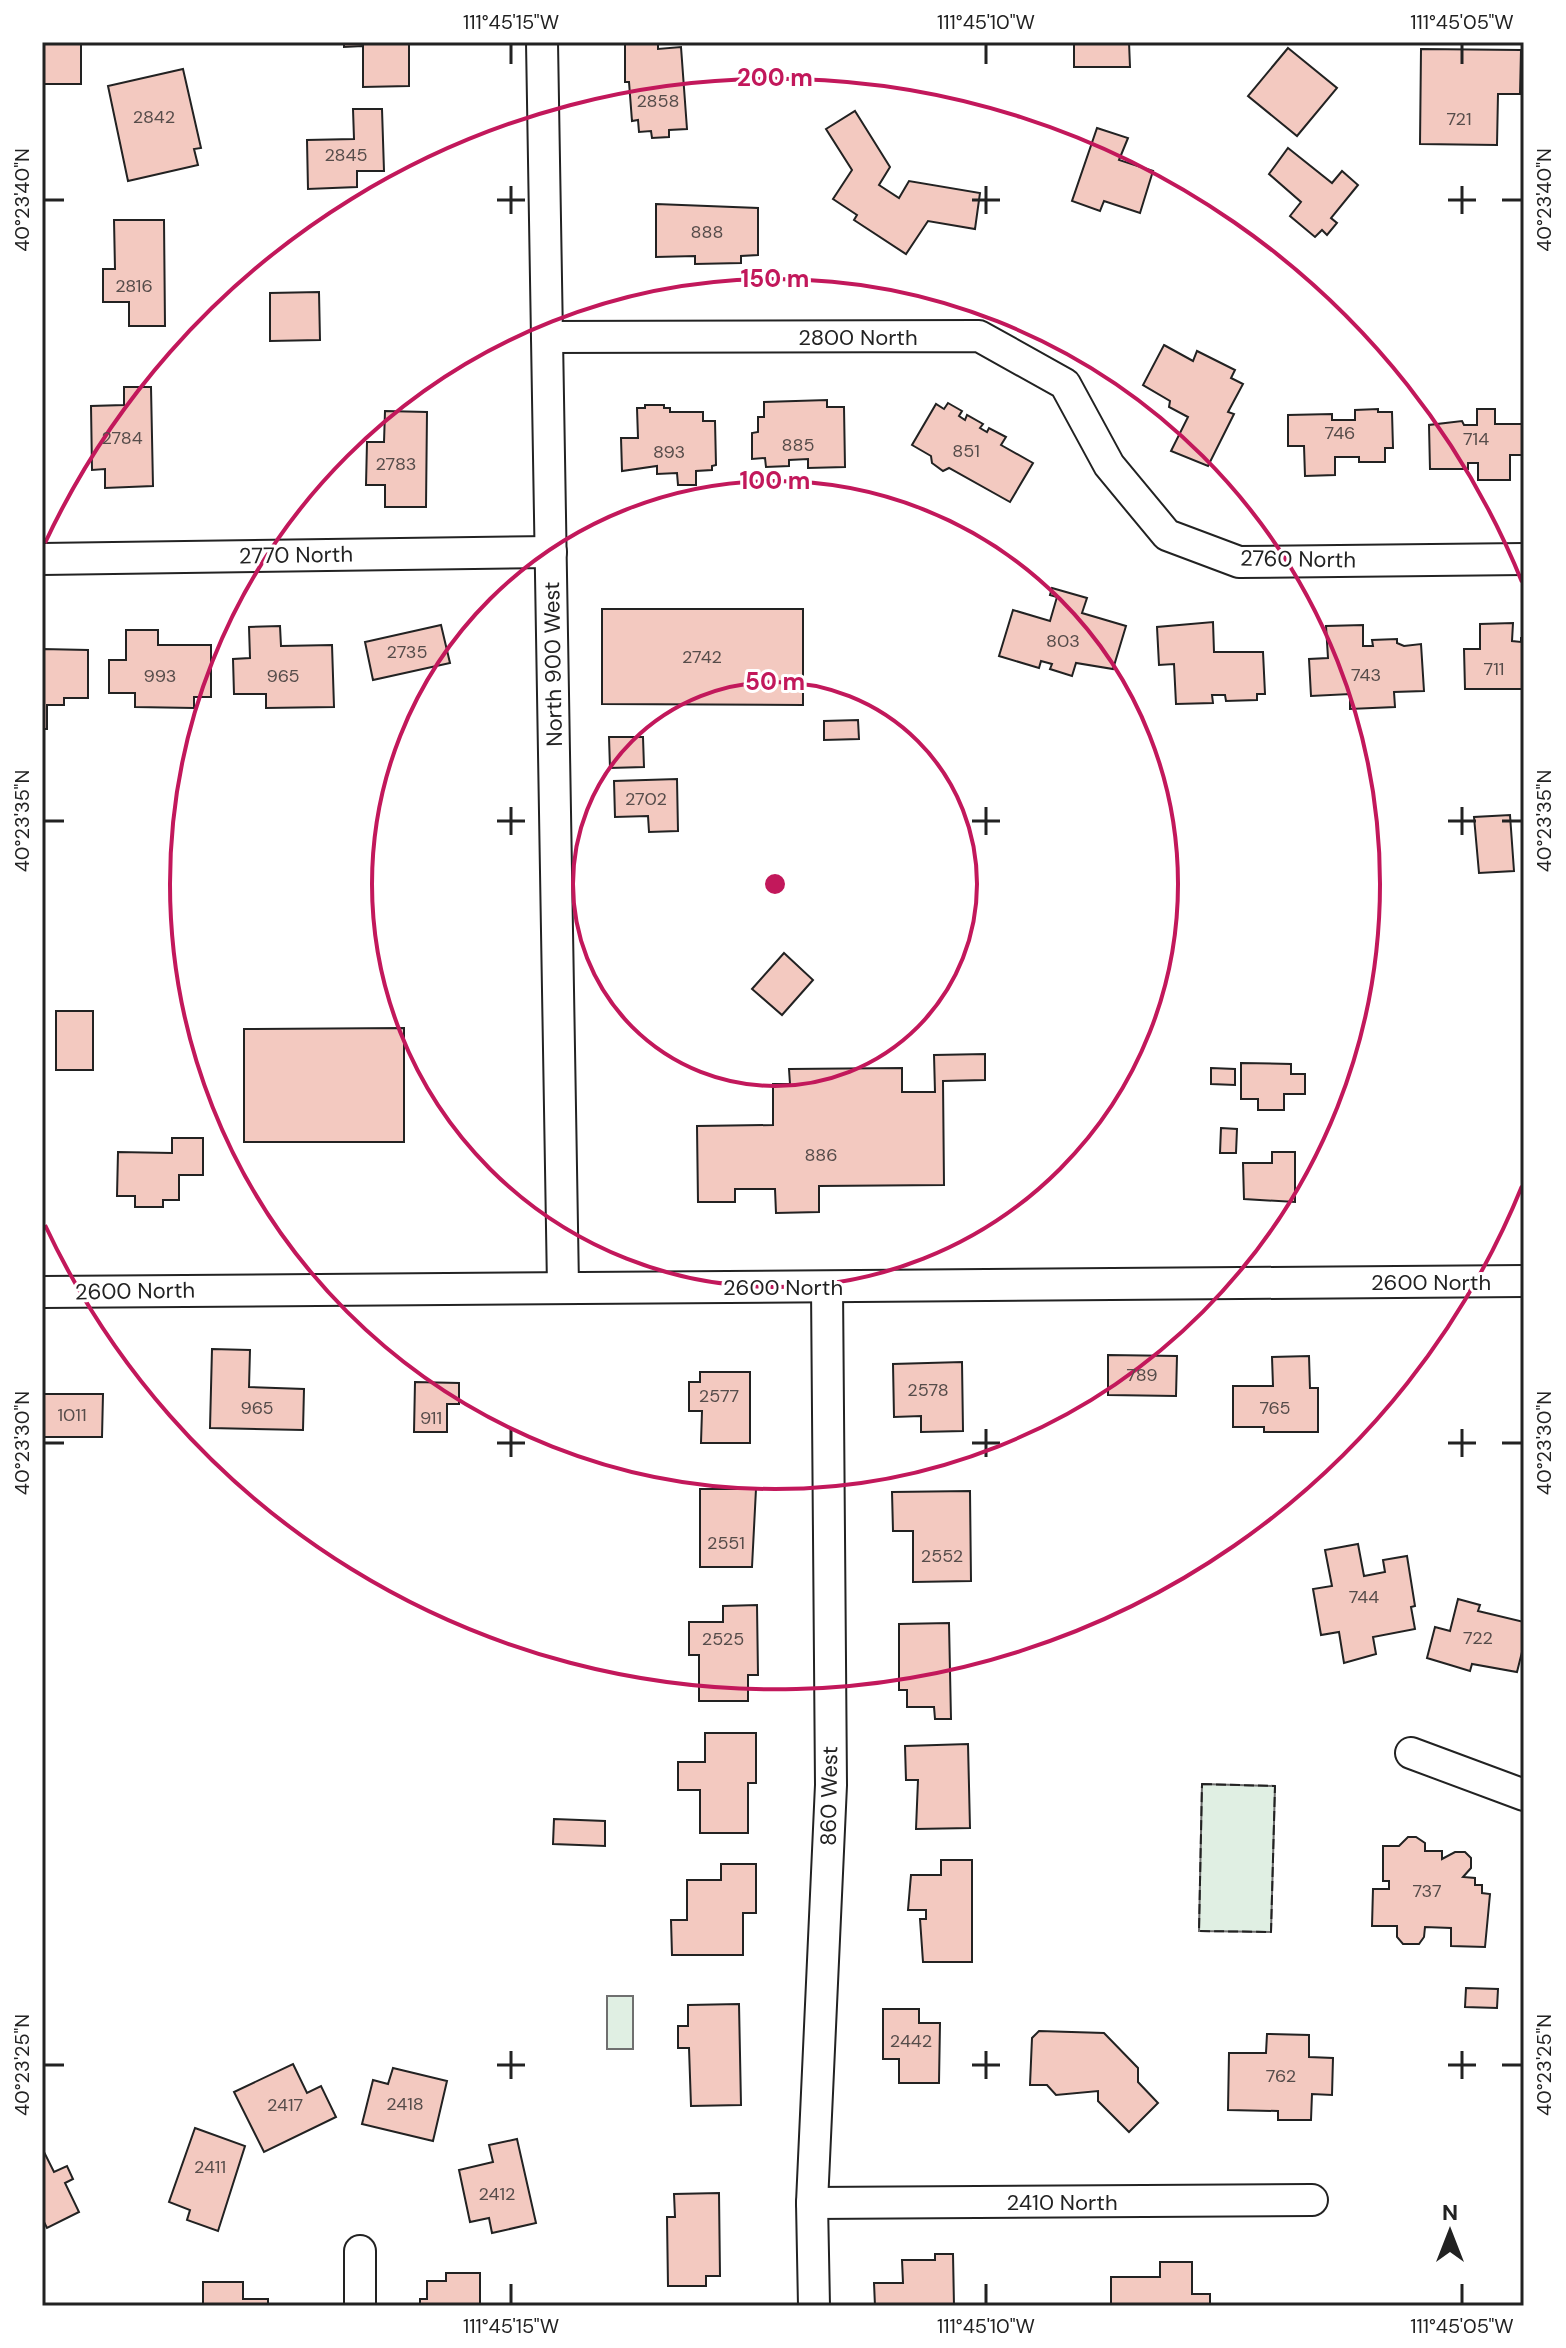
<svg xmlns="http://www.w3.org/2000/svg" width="1566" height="2348" font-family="'DM Sans',sans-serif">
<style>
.green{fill:#e0efe3;stroke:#6f6f6f;stroke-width:2}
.building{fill:#f3c9c0;stroke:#222;stroke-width:2}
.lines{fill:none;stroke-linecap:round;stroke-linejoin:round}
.minor-casing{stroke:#222;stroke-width:34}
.minor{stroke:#fff;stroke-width:30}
.fence{stroke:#222;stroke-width:2;stroke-dasharray:10 4;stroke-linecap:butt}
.ticks{fill:none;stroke:#222;stroke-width:3}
.ring{fill:none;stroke:#c2185b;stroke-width:4}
.labels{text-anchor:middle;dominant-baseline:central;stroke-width:6;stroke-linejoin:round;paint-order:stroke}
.number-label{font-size:18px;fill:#564c4a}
.street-label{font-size:22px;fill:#222;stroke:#fff}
.centre{fill:#c2185b;stroke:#fff;stroke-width:4}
.ring-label{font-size:24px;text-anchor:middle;font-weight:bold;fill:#c2185b;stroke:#fff;stroke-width:6;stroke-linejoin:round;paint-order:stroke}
.neatline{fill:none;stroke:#222;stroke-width:3}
.ticks-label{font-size:20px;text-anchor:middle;fill:#222}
</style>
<rect width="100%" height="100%" fill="#fff"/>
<g class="green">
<path d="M1202,1784L1275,1786L1271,1932L1199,1931Z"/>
<rect x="607" y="1996" width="26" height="53"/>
</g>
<g class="building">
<rect x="42" y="42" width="39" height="42"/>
<path d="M344,42H409V86L363,87V46L344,47Z"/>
<path d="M625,42H658V49L681,47L687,129L669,130V137L652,138L651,131L639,132L638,120L632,121L629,82H625Z"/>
<path d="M1074,42H1129L1130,67H1074Z"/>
<path d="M1288,48L1337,88L1297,136L1248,96Z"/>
<path d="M1421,49L1521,50L1520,94H1498L1497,145L1420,144Z"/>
<path d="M183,69L201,148L194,149L198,165L128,181L108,86Z"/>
<path d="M353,109H382L384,171H357V187L308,189L307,140L354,139Z"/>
<path d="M855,111L890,167L879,185L899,198L909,181L980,193L975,229L928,221L906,254L854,220L857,215L833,199L852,170L826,129Z"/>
<path d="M1097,128L1128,138L1119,160L1153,171L1140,213L1104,201L1100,211L1072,201Z"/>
<path d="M1288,148L1332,183L1342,171L1358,185L1331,218L1337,223L1327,235L1322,230L1315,237L1290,216L1301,202L1269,174Z"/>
<path d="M656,204L758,208V255L741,256V263L695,264V256L656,257Z"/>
<path d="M114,220H164L165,326H129V302H103V269H115Z"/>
<path d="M319,292L320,340L270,341V293Z"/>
<path d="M1164,345L1193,361L1197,351L1235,370L1231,378L1243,384L1228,412L1234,414L1208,466L1171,451L1188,417L1169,407L1170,401L1143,385Z"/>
<path d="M124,387H151L153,486L105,488V469L92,470L91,406L124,405Z"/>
<path d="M827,400V407H844L845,467L808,468V459L789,460V466L766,467L765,458L752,459V433L758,432V417H764V402Z"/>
<path d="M948,403L962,411L959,416L965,420L967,415L983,424L980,428L987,432L989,428L1006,437L1001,445L1033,463L1010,502L949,468L943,471L932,463L931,456L912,445L936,404L944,409Z"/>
<path d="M645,405H664V408H670V412H703V421H715L716,465L712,466V470L696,471V485H678L677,473L657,474V466L622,471L621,438H638L637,408H645Z"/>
<path d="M1378,409V412H1392L1393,448H1385V462H1359V457H1335V475L1305,476L1304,446H1288V415L1332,414V420H1355V410Z"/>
<path d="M1477,409H1495V424H1524V455H1510V480H1478V463H1468V469H1430L1429,425L1462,421L1464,425H1477Z"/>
<path d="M385,411L427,412L426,507H385V485H366L367,442H384Z"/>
<path d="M1052,588L1087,598L1082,613L1126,626L1113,669L1076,663L1072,676L1050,669L1052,664L1041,661L1039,668L999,656L1013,610L1050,621L1057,597L1050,595Z"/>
<path d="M602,609H803V705L602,704Z"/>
<path d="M1213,622L1214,652H1263L1265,694H1257V700L1226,701L1225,695H1212L1213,703L1176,704L1174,664L1159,665L1157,627Z"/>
<path d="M1513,623L1512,641L1521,642V638H1524V689H1465L1464,649H1480V624Z"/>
<path d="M441,625L450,663L373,680L365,642Z"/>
<path d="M1363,625V646H1373L1372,640L1397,639V643L1404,646L1421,644L1424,691L1394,692L1395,707L1350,709V694L1311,696L1309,659L1328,658L1326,626Z"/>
<path d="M280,626L281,646L332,645L334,707L266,708V694H234L233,659L250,658L249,627Z"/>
<path d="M126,630H158V645H211V697H194V708L135,707V693H109V660H126Z"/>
<path d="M42,649L88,650V698H64V705H47V729H42Z"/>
<path d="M858,720L859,739L824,740V721Z"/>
<path d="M609,737H643L644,767L610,768Z"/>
<path d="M677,779L678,831L649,832L648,816L615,817L614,781Z"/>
<path d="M1510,815L1514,871L1479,873L1474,817Z"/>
<path d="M784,953L813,980L782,1015L752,989Z"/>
<rect x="56" y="1011" width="37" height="59"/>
<path d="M404,1028V1142H244V1029Z"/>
<path d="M985,1054V1080L943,1081L944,1185L819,1186V1212L776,1213L775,1189H735V1202H698L697,1126L773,1125V1084H790L789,1069L902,1068V1092H935L934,1055Z"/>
<path d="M1241,1063L1291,1064V1074H1305V1094H1284V1110H1258V1099H1241Z"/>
<path d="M1211,1068L1235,1069V1085L1211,1084Z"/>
<path d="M1221,1128L1237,1129L1236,1153H1220Z"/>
<path d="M172,1138H203V1175H179V1200H163V1207H135V1196H117L118,1152L172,1153Z"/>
<path d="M1272,1152H1295V1202L1244,1199L1243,1163H1272Z"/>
<path d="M212,1349L250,1350L249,1387L304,1389L303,1430L210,1428Z"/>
<path d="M1108,1355L1177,1356L1176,1396L1108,1395Z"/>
<path d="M1309,1356L1310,1388H1318V1432H1264V1427H1233V1386H1273L1272,1357Z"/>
<path d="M962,1362L963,1431L921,1432V1416L894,1417L893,1364Z"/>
<path d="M700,1372H750V1443H701L702,1411H689V1382H700Z"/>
<path d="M415,1382L459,1383V1404H447V1432H414Z"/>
<path d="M42,1394H103L102,1437H42Z"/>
<path d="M700,1489H756L752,1567H700Z"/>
<path d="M970,1491L971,1581L913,1582V1531H893L892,1492Z"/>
<path d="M1358,1544L1364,1576L1385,1572L1383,1560L1407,1556L1415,1606L1411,1607L1415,1629L1373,1637L1376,1654L1344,1663L1339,1632L1321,1635L1313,1589L1332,1586L1325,1550Z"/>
<path d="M1458,1599L1480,1605L1478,1611L1524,1622V1644L1517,1672L1472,1664L1470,1671L1427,1658L1435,1627L1450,1631Z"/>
<path d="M757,1605L758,1675H748V1701H699V1655H689V1622H723V1606Z"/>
<path d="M949,1623L951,1719H935L934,1707H907V1690H899V1624Z"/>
<path d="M705,1733H756V1783H748V1833H700V1790H678V1762H705Z"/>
<path d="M968,1744L970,1828L916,1829L918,1780H906L905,1746Z"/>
<path d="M554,1819L605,1821V1846L553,1844Z"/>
<path d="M1408,1837H1416L1425,1843V1851H1442V1859L1455,1852H1465L1471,1858V1868L1463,1877L1475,1878V1885H1482V1893L1490,1894L1485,1947L1451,1946V1928L1425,1927L1424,1937L1419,1944H1403L1397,1937V1926H1372L1373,1889H1389V1881H1383V1846H1399Z"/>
<path d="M941,1860H972V1962H923L920,1919H926V1910H908L911,1875H941Z"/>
<path d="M721,1864H756V1913H743V1955H672L671,1920H687V1880H721Z"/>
<path d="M1466,1988L1498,1989L1497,2008L1465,2007Z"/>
<path d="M739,2004L741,2105L691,2106L689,2048H678V2026H688V2005Z"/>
<path d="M883,2009H919V2023H940L939,2083H899V2059H883Z"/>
<path d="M1039,2031L1104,2033L1138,2068V2082L1158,2103L1129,2132L1098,2101V2091L1056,2095L1047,2085H1030L1032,2038Z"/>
<path d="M1267,2034L1309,2035V2057L1333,2058L1332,2095L1312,2094L1311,2120H1278V2111L1228,2110L1229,2053H1266Z"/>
<path d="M293,2064L307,2093L321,2086L336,2117L264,2152L234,2092Z"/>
<path d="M393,2068L447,2081L433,2141L362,2124L373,2080L388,2084Z"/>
<path d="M195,2128L245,2146L218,2231L187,2220L190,2210L169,2202Z"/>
<path d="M517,2139L536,2223L492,2233L489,2218L470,2222L459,2170L493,2162L489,2145Z"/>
<path d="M42,2148L54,2172L67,2166L73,2179L65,2183L79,2212L47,2228L42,2218Z"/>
<path d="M719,2193L720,2276H706V2286H668L667,2217H675L674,2194Z"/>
<path d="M935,2254H953L954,2306H875L874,2283H903L902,2260H935Z"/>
<path d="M1160,2262H1192V2294H1210V2306H1111V2277H1160Z"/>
<path d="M446,2273H480V2306H420V2299H427V2281H446Z"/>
<path d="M203,2282H243V2299H268V2306H203Z"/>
</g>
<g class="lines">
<g class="minor-casing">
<g id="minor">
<path d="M542,42L563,1286"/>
<path d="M547,337L979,336L1065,384L1109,465L1167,535L1239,562L1524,559"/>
<path d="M42,559L551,552"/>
<path d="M42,1292L1524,1281"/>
<path d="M1411,1753L1524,1795"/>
<path d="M812,2203L1312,2200"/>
<path d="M360,2251V2306"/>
<path d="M814,2306L812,2203L831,1785L827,1287"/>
</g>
</g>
<use href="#minor" class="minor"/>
<path class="fence" d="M1202,1784L1275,1786L1271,1932L1199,1931Z"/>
</g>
<path class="ticks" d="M511,44V64M986,44V64M1462,44V64M511,186V214M986,186V214M1462,186V214M44,200H64M497,200H525M972,200H1000M1448,200H1476M1502,200H1522M511,807V835M986,807V835M1462,807V835M44,821H64M497,821H525M972,821H1000M1448,821H1476M1502,821H1522M511,1429V1457M986,1429V1457M1462,1429V1457M44,1443H64M497,1443H525M972,1443H1000M1448,1443H1476M1502,1443H1522M511,2051V2079M986,2051V2079M1462,2051V2079M44,2065H64M497,2065H525M972,2065H1000M1448,2065H1476M1502,2065H1522M511,2284V2304M986,2284V2304M1462,2284V2304"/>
<g class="ring">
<circle cx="775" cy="884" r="202"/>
<circle cx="775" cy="884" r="403"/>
<circle cx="775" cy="884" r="605"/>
<path d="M1522 1186A806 806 0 0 1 45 1225M45 543A806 806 0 0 1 1522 582"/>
</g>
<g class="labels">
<g class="number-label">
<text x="658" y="101">2858</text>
<text x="154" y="117">2842</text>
<text x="1459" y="119">721</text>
<text x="346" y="155">2845</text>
<text x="707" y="232">888</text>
<text x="134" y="286">2816</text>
<text x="1340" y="433">746</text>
<text x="122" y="438">2784</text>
<text x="1476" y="439">714</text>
<text x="798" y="445">885</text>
<text x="966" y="451">851</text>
<text x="669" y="452">893</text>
<text x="396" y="464">2783</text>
<text x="1063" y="641">803</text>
<text x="407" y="652">2735</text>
<text x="702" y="657">2742</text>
<text x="1494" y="669">711</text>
<text x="1366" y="675">743</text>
<text x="160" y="676">993</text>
<text x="283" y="676">965</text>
<text x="646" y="799">2702</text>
<text x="821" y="1155">886</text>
<text x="1142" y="1375">789</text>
<text x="928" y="1390">2578</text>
<text x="719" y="1396">2577</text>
<text x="257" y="1408">965</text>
<text x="1275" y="1408">765</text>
<text x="72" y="1415">1011</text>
<text x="431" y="1418">911</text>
<text x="726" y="1543">2551</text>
<text x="942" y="1556">2552</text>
<text x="1364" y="1597">744</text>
<text x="1478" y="1638">722</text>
<text x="723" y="1639">2525</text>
<text x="1427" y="1891">737</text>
<text x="911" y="2041">2442</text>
<text x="1281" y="2076">762</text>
<text x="405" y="2104">2418</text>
<text x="285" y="2105">2417</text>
<text x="210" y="2167">2411</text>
<text x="497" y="2194">2412</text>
</g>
<g class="street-label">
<text x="858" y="337">2800 North</text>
<text transform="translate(296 555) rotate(-1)">2770 North</text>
<text transform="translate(1298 559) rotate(1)">2760 North</text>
<text transform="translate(553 664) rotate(-91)">North 900 West</text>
<text x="1431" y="1282">2600 North</text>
<text x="783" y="1287">2600 North</text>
<text transform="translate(135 1291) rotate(-1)">2600 North</text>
<text transform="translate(829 1796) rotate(-89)">860 West</text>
<text x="1062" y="2202">2410 North</text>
</g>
</g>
<circle cx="775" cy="884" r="12" class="centre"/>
<g class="ring-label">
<text x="775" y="86">200 m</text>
<text x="775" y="287">150 m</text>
<text x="775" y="489">100 m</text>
<text x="775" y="690">50 m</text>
</g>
<rect width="1566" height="2348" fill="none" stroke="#ffffff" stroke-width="88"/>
<g transform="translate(1450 2232)" stroke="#ffffff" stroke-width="6" paint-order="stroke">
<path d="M0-6L14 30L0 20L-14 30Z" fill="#222222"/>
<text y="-12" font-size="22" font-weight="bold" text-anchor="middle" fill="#222222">N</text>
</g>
<rect x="44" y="44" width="1478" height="2260" class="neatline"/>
<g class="ticks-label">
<text x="511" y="29">111°45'15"W</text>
<text x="986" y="29">111°45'10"W</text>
<text x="1462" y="29">111°45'05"W</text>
<text transform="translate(22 200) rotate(-90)" y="7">40°23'40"N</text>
<text transform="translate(1544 200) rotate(-90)" y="7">40°23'40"N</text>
<text transform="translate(22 821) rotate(-90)" y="7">40°23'35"N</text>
<text transform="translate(1544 821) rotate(-90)" y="7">40°23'35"N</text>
<text transform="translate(22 1443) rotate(-90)" y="7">40°23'30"N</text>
<text transform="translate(1544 1443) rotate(-90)" y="7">40°23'30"N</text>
<text transform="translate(22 2065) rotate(-90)" y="7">40°23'25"N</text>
<text transform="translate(1544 2065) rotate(-90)" y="7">40°23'25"N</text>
<text x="511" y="2333">111°45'15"W</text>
<text x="986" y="2333">111°45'10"W</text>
<text x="1462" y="2333">111°45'05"W</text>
</g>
</svg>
